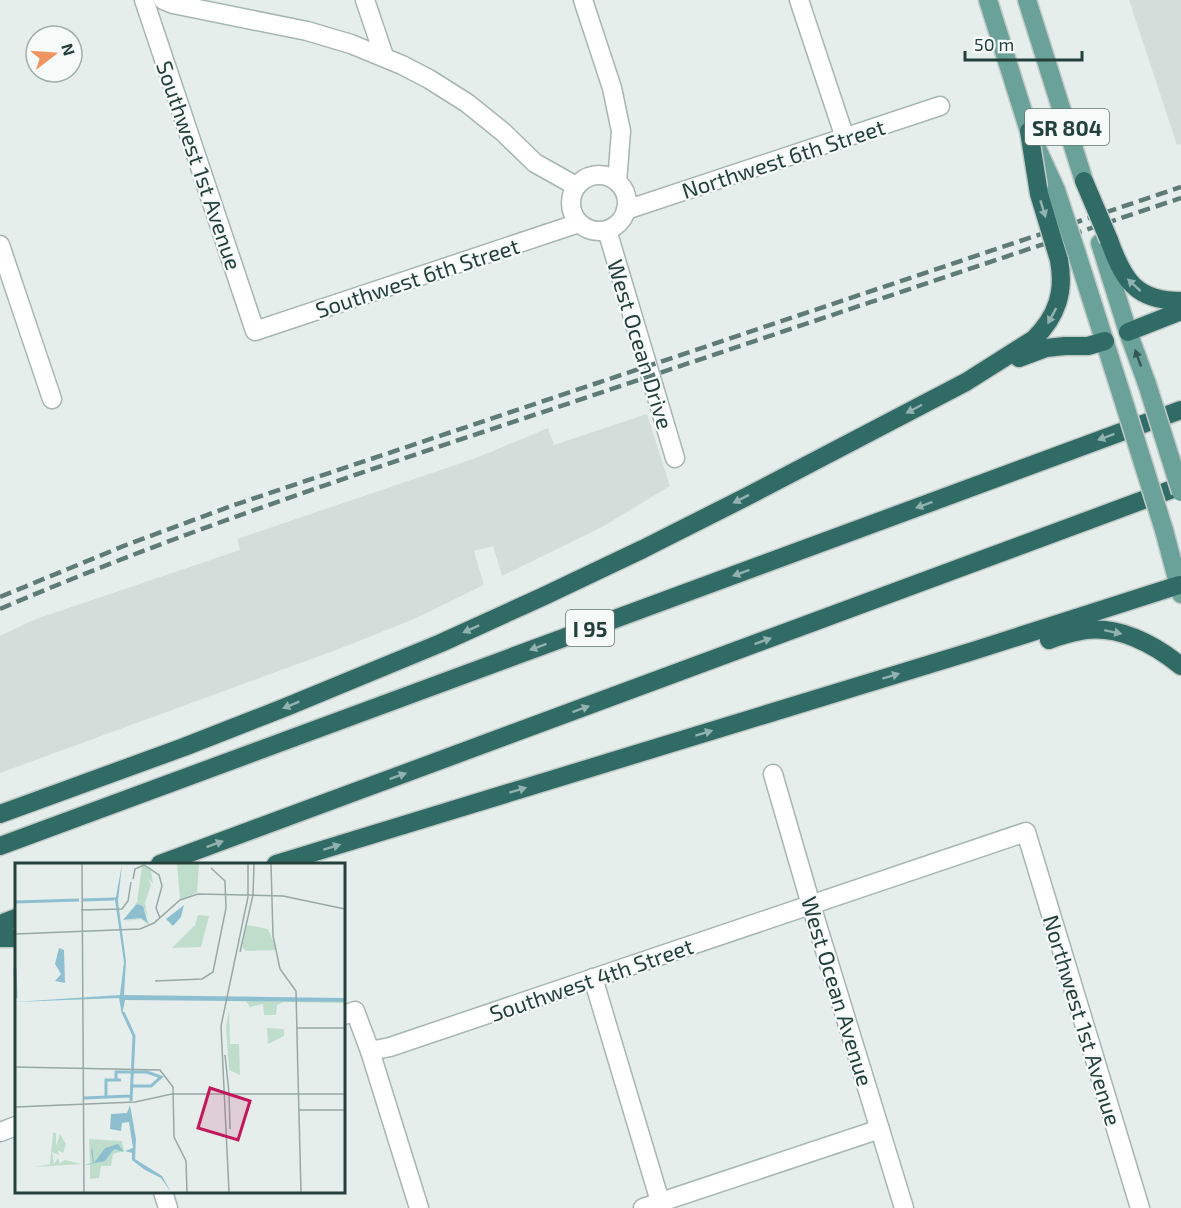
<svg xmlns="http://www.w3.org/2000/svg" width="1181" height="1208" font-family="'Exo 2',sans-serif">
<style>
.built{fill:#d3deda}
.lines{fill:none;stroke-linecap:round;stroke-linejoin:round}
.minor-casing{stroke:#a7b6b3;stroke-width:21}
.major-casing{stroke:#c2cac8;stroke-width:21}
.highway-casing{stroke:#c2cac8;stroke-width:21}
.minor{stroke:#fff;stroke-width:18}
.major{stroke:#6aa29a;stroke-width:18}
.highway{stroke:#306b66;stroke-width:18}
.rail{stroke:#5f7b76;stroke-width:4.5;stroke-dasharray:12 6;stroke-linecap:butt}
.major-bridge-casing{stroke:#c2cac8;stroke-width:21;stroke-linecap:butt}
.highway-bridge-casing{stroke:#c2cac8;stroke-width:21;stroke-linecap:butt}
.major-bridge{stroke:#6aa29a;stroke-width:18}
.highway-bridge{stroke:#306b66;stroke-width:18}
.oneway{fill:#93b2af}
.oneway2{fill:#365853}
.labels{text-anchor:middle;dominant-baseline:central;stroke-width:4.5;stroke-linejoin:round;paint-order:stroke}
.shield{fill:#f6faf8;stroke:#637874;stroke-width:1.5}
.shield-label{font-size:21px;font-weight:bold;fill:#24403b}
.street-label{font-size:22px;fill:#24403b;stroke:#f6faf8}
.inset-river{fill:none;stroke:#8ebfd1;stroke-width:3}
.inset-road{fill:none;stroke:#98a8a5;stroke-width:1.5}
.view{fill:#c2185b;fill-opacity:0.15;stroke:#c2185b;stroke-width:3}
.inset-edge{fill:none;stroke:#24403b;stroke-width:3}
</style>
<rect width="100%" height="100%" fill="#e5eeeb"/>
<g class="built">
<path d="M1129,0H1181V144L1177,145Z"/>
<path d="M647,414L670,486L602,527L502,576L493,546L474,551L484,585L414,619L344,647L0,773V636L36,619L240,550L237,539L476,458L548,428L554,445Z"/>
</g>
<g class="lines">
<g class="minor-casing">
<g id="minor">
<path d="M144,0L255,331L579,223"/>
<path d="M163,0L173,4L307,31L351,44L402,65L429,79L467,103L503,132L535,163L576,186"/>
<path d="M365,0L384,56"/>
<path d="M583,0L612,88L621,131L617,182"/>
<path d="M799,0L845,138"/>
<circle cx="599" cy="203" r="28"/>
<path d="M626,210L940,106"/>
<path d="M607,230L675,458"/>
<path d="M0,245L52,399"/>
<path d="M773,774L811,905L904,1208"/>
<path d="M593,978L662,1208"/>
<path d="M344,1015L355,1011L370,1051L419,1208"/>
<path d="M370,1051L390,1047L1026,832L1140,1208"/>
<path d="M0,1132L16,1126"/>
<path d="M163,1192L168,1208"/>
<path d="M643,1208L880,1129"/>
</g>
</g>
<g class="major-casing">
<g id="major">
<path d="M988,0L1029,131L1056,190"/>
<path d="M1027,0L1084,181"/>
<path d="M1100,243L1128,332L1147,384"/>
<path d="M1076,251L1121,393"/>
<path d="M1164,530L1181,594"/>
</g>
</g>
<g class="highway-casing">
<g id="highway">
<path d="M1109,240C1123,279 1135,301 1181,301"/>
<path d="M1128,332L1181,311"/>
<path d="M1019,358L1046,348L1065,346H1088L1105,341"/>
<path d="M1049,640C1060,636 1070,633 1081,631C1117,624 1154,644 1181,666"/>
<path d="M0,814L184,747L286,707L441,643L542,597L643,549L744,498L966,382L1034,339C1057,316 1065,292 1059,260"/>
<path d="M0,846L1181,410"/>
<path d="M160,864L1181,486"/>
<path d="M276,864L973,651L1179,585"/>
<path d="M0,924L16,918"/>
<path d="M0,938H16"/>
</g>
</g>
<use href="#minor" class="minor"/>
<use href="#major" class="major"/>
<use href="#highway" class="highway"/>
<g class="rail">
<path d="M0,597L126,545L234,505L1181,187"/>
<path d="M0,609C181,531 369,470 555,408C764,338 972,268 1181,198"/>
</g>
<g class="major-bridge-casing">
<g id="major-bridge">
<path d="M1056,190L1076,251"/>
<path d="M1147,384L1181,492"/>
<path d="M1121,393L1164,530"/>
</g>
</g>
<g class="highway-bridge-casing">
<g id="highway-bridge">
<path d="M1029,131L1039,194L1059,260"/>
<path d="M1084,181L1109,240"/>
</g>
</g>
<use href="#major-bridge" class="major-bridge"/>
<use href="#highway-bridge" class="highway-bridge"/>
</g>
<defs><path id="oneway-solid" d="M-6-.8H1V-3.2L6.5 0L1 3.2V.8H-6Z" transform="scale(1.5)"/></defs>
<g class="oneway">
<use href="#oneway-solid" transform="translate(1043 209) rotate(73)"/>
<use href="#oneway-solid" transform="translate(1134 285) rotate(-137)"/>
<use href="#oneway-solid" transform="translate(1052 316) rotate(118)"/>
<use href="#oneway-solid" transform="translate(914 409) rotate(152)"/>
<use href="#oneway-solid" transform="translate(1106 437) rotate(160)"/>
<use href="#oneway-solid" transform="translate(741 499) rotate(153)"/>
<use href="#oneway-solid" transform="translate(924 505) rotate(160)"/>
<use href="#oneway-solid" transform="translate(741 573) rotate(160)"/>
<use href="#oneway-solid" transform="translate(471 629) rotate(156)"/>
<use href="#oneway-solid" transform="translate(1113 632) rotate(12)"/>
<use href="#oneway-solid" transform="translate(763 641) rotate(-20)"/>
<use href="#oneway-solid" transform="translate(538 647) rotate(160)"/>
<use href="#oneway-solid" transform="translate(891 676) rotate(-17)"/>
<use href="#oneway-solid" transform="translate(291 705) rotate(158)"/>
<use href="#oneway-solid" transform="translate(581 709) rotate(-20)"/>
<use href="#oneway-solid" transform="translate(704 733) rotate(-17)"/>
<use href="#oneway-solid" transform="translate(398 776) rotate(-20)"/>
<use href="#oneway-solid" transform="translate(518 790) rotate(-17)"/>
<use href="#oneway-solid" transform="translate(215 844) rotate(-20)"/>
<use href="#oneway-solid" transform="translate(332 847) rotate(-17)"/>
</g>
<use class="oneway2" href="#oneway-solid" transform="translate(1138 358) rotate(-110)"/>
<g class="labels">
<g class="shield">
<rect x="1025" y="109" width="84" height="36" rx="4.5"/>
<rect x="566" y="610" width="48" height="36" rx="4.5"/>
</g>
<g class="shield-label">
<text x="1067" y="127">SR 804</text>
<text x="590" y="628">I 95</text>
</g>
<g class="street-label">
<text transform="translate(783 158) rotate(-18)">Northwest 6th Street</text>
<text transform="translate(200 165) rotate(71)">Southwest 1st Avenue</text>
<text transform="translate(417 277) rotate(-18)">Southwest 6th Street</text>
<text transform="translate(641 344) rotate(73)">West Ocean Drive</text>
<text transform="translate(591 979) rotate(-19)">Southwest 4th Street</text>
<text transform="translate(838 991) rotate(73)">West Ocean Avenue</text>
<text transform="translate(1083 1020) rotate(73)">Northwest 1st Avenue</text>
</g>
</g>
<g transform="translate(15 863)">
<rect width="330" height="330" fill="#e5eeeb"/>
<path d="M162,1H184L182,30L165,36ZM127,3L135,4L142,12L136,7L138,21L133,15L136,22L130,40L134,62L126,56L108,58L122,39ZM123,41L128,43L134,59L126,55L108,58ZM183,52L194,53L186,84L157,85L180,62ZM232,62L253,66L262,87L231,88L227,84ZM231,138L330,139V147L328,140L269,139L262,142L261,152H249L248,141L235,144ZM214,147L215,181H224L225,212L214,207L211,164ZM252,165L269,166V173L253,181ZM38,270H41V283L45,271L51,281L48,290L43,287L44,292L37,289L39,301L43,295L45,301L49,297L67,301L20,304L35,301ZM74,276L107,278L109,288L98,291L96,303H86L84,315L75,316V302H70L75,300Z" fill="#bedecb" fill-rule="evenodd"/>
<path d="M107,1L103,39L111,98L109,132L329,135L330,139L110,137L107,152L104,135L0,139L105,132L109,99L100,37L96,36L101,34ZM122,41L128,43L133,60L126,55L108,57ZM169,42L166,54L158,63L151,56ZM44,85L49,87L50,120L40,118L46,111L40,101ZM115,242L121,276L120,296L147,313L156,329L146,315L130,307L117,297V290L110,288L118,285L114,259L107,260L106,268L95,266L96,251L112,250ZM103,281L109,289L99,286L90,298L70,302L78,300L76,288L77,284L79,300L90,285Z" fill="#8ebfd1"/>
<path class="inset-river" d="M67,37L99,36M0,39L64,37M0,105L1,135M108,149L119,173L116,238M101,217V209H132L146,214L136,223H115M91,234V217H106M69,235L115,233"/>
<path class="inset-road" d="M67,1L69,329M233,1V34M256,1L258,73L265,106L281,128L283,214M118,16L120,6L129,2L144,12L147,23L141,45L145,55M66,47L107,46L113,38L116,19M0,71L125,66L139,60L165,37L183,31L268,33L330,46M225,89L238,32L239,1M140,118L187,116L198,109L211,45L210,18L196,5M282,165H330M210,192L214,230M0,204L145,207L158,224L159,274L171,298L172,329M283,213L286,329M214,231L215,266M0,244L120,239L157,231H330M284,247H330M214,329L206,163L233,34"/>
<path class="view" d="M195,225L235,238L223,277L183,265Z"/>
<rect width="330" height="330" class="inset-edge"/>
</g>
<g transform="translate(54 54) rotate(73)"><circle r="28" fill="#f6faf8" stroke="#a2b0ac" stroke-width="1.5"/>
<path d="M0-4.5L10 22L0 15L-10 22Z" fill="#ef9461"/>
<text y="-9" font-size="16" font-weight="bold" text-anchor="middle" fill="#24403b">N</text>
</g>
<path d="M965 51v9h117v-9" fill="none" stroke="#24403b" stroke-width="3"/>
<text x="974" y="51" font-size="18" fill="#24403b" stroke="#f6faf8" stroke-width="4.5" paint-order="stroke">50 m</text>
</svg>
